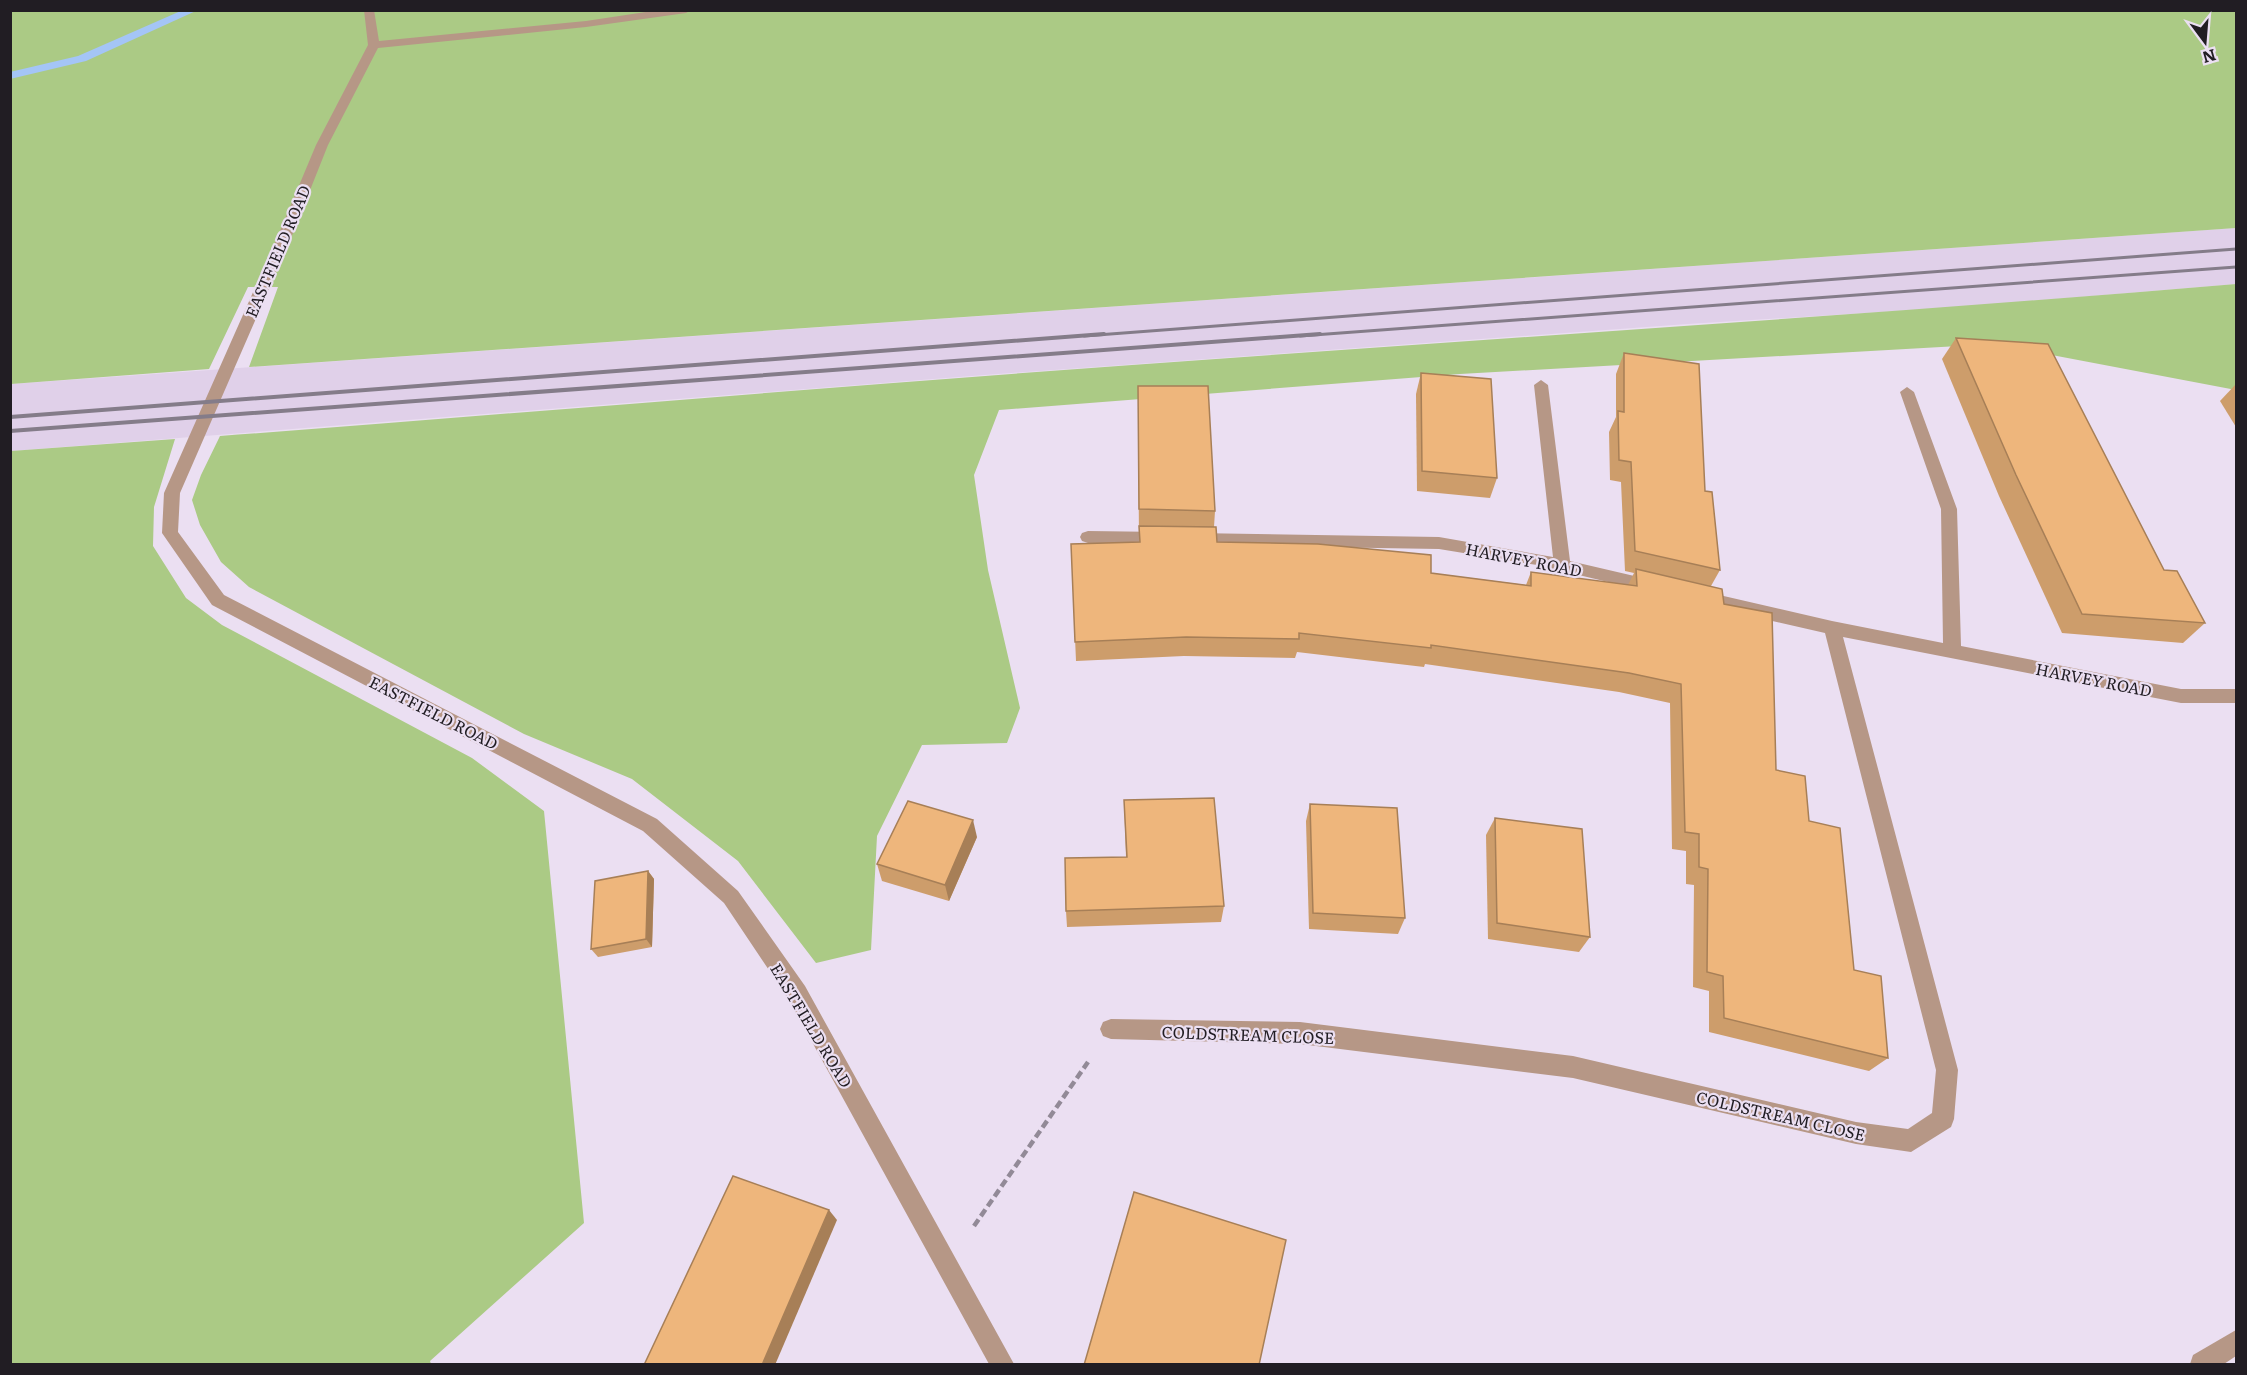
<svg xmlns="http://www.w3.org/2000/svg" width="2247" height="1375" font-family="Literata,serif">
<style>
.built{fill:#e0d0e9}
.green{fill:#abca85}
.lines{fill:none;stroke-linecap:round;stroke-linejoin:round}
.stream{fill:#a4c5f6;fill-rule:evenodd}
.path{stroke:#928a97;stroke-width:4.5;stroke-dasharray:8 4;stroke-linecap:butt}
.minor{fill:#b69786;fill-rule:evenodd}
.rail-far1{stroke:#847c89;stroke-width:3}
.rail{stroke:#847c89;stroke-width:4}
.wall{fill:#cd9d6b}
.shaded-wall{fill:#a77f57}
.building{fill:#eeb67c;stroke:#a77f57;stroke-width:1.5}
.labels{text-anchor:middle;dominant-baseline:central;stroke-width:4.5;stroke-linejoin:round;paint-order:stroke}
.street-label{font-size:16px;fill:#211d23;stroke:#ebdff2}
</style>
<rect width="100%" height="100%" fill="#ebdff2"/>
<path class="built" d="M2236,228V284L1962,307L1688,324L985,375L11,451V384Z"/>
<g class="green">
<path d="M11,11H2236V228L249,367L278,287H248L209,369L11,384Z"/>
<path d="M2236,284V390L1994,344L1460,374L999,410L974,475L988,570L1020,708L1007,743L922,745L877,836L871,950L816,963L738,861L632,779L524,734L249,587L221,562L200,525L192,500L201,475L220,436C524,413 828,387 1132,365C1500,338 1869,315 2236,284Z"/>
<path d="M175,439L154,507L153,546L186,598L222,625L472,758L544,811L584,1223L430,1361L431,1364H11V451Z"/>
</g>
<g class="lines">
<path class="stream" d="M183,10H198L86,61L10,79V72L78,56Z"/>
<path class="path" d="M974,1226L1088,1062"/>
<g class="minor">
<path d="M364,10H374L379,41L586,21L659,10H691L686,13L586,27L378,48L328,145L291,238L180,493L178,532L224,595L657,819L738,891L805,986L1014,1364H989L789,1000L724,903L643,831L212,605L162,533L164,493L277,238L316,145L368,45Z"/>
<path d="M1541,380L1548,385L1570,561L1660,582L1662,587L1660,592L1654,593L1537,565L1439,549L1194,545L1188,543L1186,539L1188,535L1194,533L1439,537L1553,557L1534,385Z"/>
<path d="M1907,387L1914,392L1957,509L1961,646L2181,689H2236V703H2181L1843,637L1958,1070L1954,1119L1951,1127L1911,1152L1856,1144L1573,1078L1300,1044L1111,1039L1103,1036L1100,1029L1103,1022L1111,1019L1300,1022L1573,1056L1856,1122L1908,1129L1932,1113L1936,1070L1825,633L1702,605L1696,603L1693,598L1696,593L1702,591L1832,621L1943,643L1941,509L1900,392Z"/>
<path d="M1088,531L1164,532L1170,534L1172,538L1170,542L1164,544L1088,543L1082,541L1080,537L1082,533Z"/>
<path d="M2236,1330V1356L2224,1364H2190L2193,1355Z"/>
</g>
<g class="rail-far1">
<path d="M1084,336L2236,249"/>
<path d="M1300,336L2236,267"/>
</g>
<g class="rail">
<path d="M10,417L1104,334"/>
<path d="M10,431L1320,334"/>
</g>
</g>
<g class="wall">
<path d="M1956,338L2164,570L2205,623L2183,643L2062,633L1999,496L1942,359Z"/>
<path d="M1624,353L1705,491L1720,570L1711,586L1724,604L1776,770L1809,821L1854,970L1888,1058L1869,1071L1709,1032V991L1693,987L1694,885L1686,884V851L1672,849L1670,703L1619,692L1425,664L1424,667L1297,652L1295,658L1184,656L1076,661L1071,544L1139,542L1138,407L1215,511L1214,527L1217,542L1431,573L1526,585L1531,572L1628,585L1634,573L1625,571L1621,482L1610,480L1609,432L1616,417V374Z"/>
<path d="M1421,373L1497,478L1490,498L1417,491L1416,394Z"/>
<path d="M2236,384V427L2220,401Z"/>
<path d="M1124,800L1224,906L1221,922L1067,927L1066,911L1126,857Z"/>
<path d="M1310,804L1405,918L1398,934L1309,929L1306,821Z"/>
<path d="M1495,818L1590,937L1579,952L1488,939L1486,835Z"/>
<path d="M977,837L949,901L882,881L877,864Z"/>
<path d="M648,871L654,879L652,947L598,957L591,949Z"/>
</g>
<g class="shaded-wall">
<path d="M973,820L977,837L949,901L945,885Z"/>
<path d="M648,871L654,879L652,947L646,939Z"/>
<path d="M829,1210L837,1220L775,1365H762Z"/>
</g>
<g class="building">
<path d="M1956,338L2048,344L2164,570L2177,571L2205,623L2082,614L2016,475Z"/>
<path d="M1624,353L1699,364L1705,491L1712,492L1720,570L1635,551L1631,462L1619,460L1618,411L1624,412Z"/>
<path d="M1421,373L1491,379L1497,478L1422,471Z"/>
<path d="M1138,386H1208L1215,511L1139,509Z"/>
<path d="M1139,526L1216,527L1217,542L1318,544L1431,555V573L1531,586V572L1637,586L1636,569L1722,589L1724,604L1772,613L1776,770L1805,776L1809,821L1840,828L1854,970L1881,976L1888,1058L1724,1018L1723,976L1707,972L1708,869L1699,867V834L1685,832L1681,684L1629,673L1431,645V648L1299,633V639L1186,637L1075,642L1071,544L1140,542Z"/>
<path d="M1214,798L1224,906L1066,911L1065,858L1127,857L1124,800Z"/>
<path d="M908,801L973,820L945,885L877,864Z"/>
<path d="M1310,804L1397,808L1405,918L1313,913Z"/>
<path d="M1495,818L1582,829L1590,937L1497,923Z"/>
<path d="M648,871L646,939L591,949L595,881Z"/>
<path d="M733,1176L829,1210L762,1365H644Z"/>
<path d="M1134,1192L1286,1240L1259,1365H1084Z"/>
</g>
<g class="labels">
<g class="street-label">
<text transform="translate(277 251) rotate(-67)">EASTFIELD ROAD</text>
<text transform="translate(1524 559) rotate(11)">HARVEY ROAD</text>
<text transform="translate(2094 679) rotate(11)">HARVEY ROAD</text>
<text transform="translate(434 712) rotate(27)">EASTFIELD ROAD</text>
<text transform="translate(812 1025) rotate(59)">EASTFIELD ROAD</text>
<text transform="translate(1248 1034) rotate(2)">COLDSTREAM CLOSE</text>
<text transform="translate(1781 1115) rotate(13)">COLDSTREAM CLOSE</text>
</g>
</g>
<rect width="2247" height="1375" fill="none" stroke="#211d23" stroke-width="24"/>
<g transform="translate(2205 42) rotate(164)" stroke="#ebdff2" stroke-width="4.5" paint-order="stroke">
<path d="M0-4.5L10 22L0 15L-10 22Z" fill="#211d23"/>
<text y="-9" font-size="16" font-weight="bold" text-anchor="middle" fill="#211d23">N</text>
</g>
</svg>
